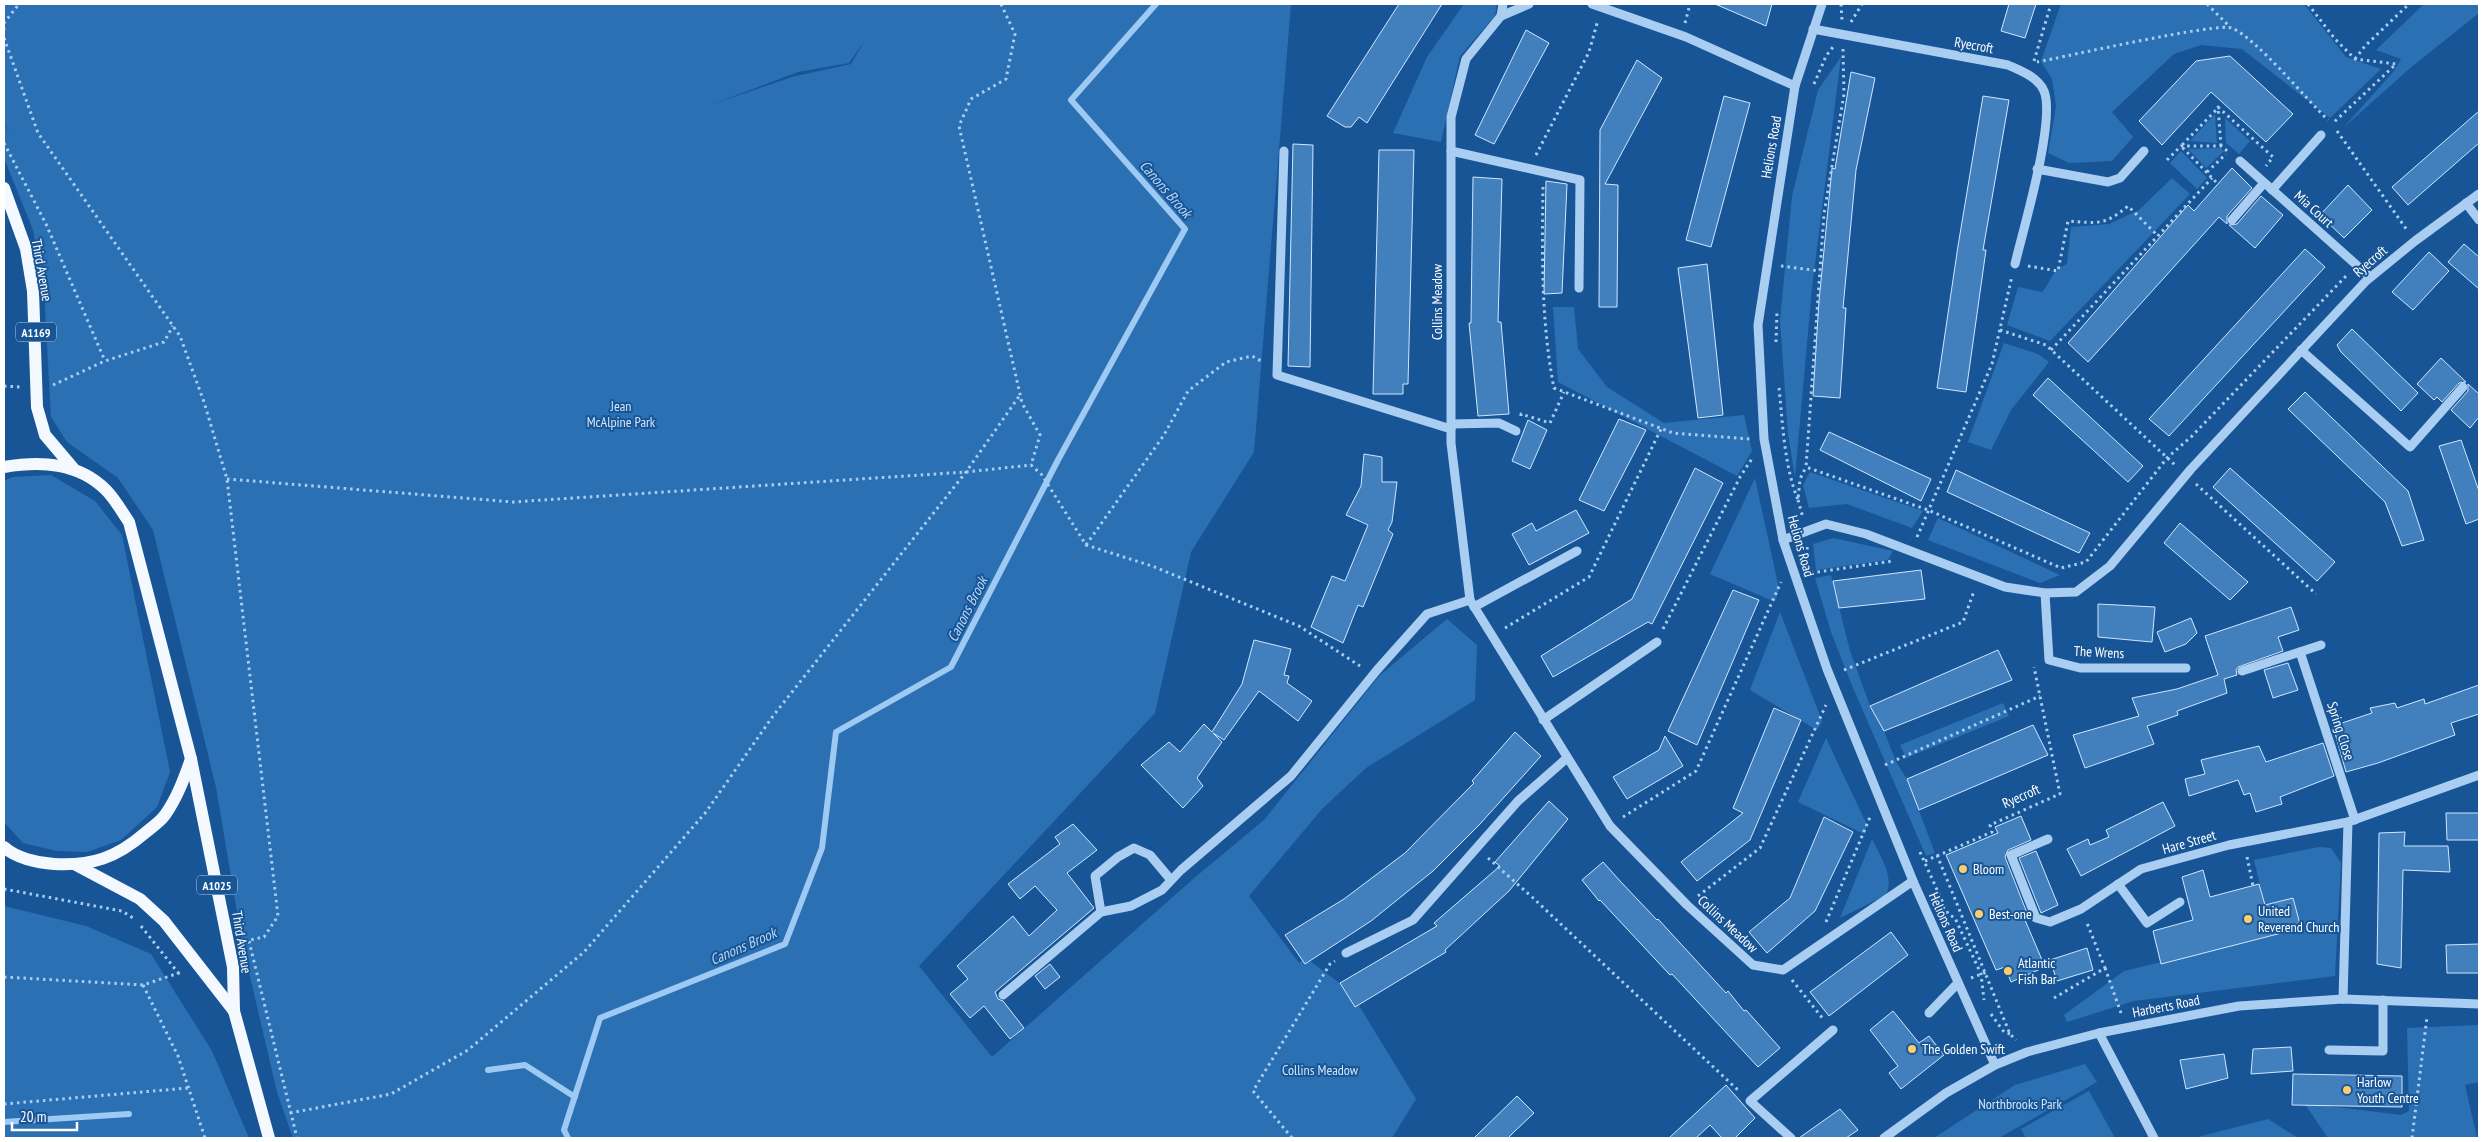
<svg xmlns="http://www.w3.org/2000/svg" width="2483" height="1142" font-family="'PT Sans Narrow',sans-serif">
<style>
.green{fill:#2c70b4;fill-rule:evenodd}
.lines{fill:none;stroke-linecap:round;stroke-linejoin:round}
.stream{stroke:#9dc9f3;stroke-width:6}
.building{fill:#417fbd;stroke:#d1e7fc}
.path{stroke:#aacef1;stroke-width:3;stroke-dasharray:2.5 4;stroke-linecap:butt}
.minor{stroke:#aacef1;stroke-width:9}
.major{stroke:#f4f9ff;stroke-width:12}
.poi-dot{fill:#ffcd6a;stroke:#185596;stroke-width:2}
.labels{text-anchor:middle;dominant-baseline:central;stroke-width:4;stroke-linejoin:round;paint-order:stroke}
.shield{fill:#185596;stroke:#bacce0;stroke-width:1}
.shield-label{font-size:12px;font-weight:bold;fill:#fff}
.street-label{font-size:14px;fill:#fff;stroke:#185596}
.park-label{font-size:14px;fill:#d1e7fc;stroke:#185596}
.poi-label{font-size:14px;fill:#fff;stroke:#185596;text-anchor:start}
.water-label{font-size:15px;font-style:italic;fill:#b7d7f7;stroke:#185596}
</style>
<rect width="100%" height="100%" fill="#185596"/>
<g class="green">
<path d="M4,4H1291L1254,452L1191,552L1155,713L919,966L992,1057L1193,879L1264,820L1379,676L1447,619L1477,645L1475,700L1366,768L1322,809L1249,896L1299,963L1306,958L1350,991L1416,1099L1392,1138H293L277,1092L242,942L216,787L153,530L118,478L67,442L51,417L44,289L33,230L4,158V123L10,134L4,121ZM865,40L851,64L792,77L710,105L798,72L849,63Z"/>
<path d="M1464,4H1497L1495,16L1460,56L1441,142L1393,133L1427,57Z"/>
<path d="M2061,4H2304L2346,57L2381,69L2330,118L2242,49L2201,45L2174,54L2112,112L2133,137L2112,161L2069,163L2048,153L2056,106L2052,79L2041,61Z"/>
<path d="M2424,4H2479V13L2409,69L2343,128L2394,71L2401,59L2376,50Z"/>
<path d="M1841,57L1812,288L1795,477L1788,434L1780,320L1792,196L1818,90Z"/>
<path d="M2215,114L2217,143L2190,141Z"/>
<path d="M2225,118L2250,141L2239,154L2226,143Z"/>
<path d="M2220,148L2224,151L2206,168L2188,149Z"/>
<path d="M2181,151L2207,178L2197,189L2170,163Z"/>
<path d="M2172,178L2190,194L2050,341L2007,325L2018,287L2042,292C2053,280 2049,272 2067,264L2071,227L2109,224L2139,210Z"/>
<path d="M1553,307H1574L1578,349L1607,387L1664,423L1744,415L1752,451L1737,476L1558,382Z"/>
<path d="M2004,343L2038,354L2049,362L2011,410L1991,450L1968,442Z"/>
<path d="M1810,472L1923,511L1912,528L1847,504L1809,508L1803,485Z"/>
<path d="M51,475L95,501L122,535L170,772L157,807L121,840L87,852L57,851L23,843L4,822V481L12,477Z"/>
<path d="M1755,478L1779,589L1775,602L1710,574Z"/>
<path d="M1938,518L2060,575L2040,583L1928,540Z"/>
<path d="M1833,538L1893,551L1888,560L1816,570L1813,544Z"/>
<path d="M1831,575L1850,651L1870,706L1884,731L1896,762L1907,779L1935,853L1926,856L1851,683L1831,632L1815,578Z"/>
<path d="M1780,612L1822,721L1817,730L1750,690Z"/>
<path d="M2003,703L2009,716L1906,758L1900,745Z"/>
<path d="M1826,738L1867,825L1864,834L1798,802Z"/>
<path d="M1872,839C1880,856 1895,877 1886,895L1840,918Z"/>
<path d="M2319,847L2331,848L2341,863L2335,976L2134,1001L2067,1022L2064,1015L2124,971L2301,928L2293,898L2265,905L2254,860Z"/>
<path d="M4,906L86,926L151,954L212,1051L249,1138H4Z"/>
<path d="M2479,1025V1082L2465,1085L2477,1138H2328L2304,1103L2401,1115L2409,1111L2407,1028Z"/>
<path d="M2085,1064L2097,1082L1999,1138H1934L2015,1085Z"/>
<path d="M2089,1091L2115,1138H2026L2021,1129Z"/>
<path d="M2268,1119L2298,1138H2194Z"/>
</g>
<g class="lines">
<g class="stream">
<path d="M488,1070L525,1065L575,1097"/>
<path d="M4,1122L129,1114"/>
<path d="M568,1138L564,1130L600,1018L785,944L822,848L836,732L951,667L1058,460L1185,229L1071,100L1156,4"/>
</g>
</g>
<g class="building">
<path d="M1399,4H1442L1367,123L1359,117L1351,127H1345L1327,116Z"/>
<path d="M1715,4H1772L1766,26Z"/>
<path d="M2009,4H2036L2025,38L2001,31Z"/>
<path d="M1526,30L1549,43L1494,144L1475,135Z"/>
<path d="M2230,56L2293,114L2266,142L2211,92L2162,145L2139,121L2196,61Z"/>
<path d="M1637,60L1662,78L1605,184L1618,185L1617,307H1599L1600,130Z"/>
<path d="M1851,72L1875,78L1856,170L1843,308H1846L1840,398L1813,396L1819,301L1832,168L1835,169Z"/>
<path d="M1724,96L1750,103L1711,247L1686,240Z"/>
<path d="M1983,96L2009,100L1983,250H1986L1966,392L1937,388L1958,246Z"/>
<path d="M2479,111V143L2408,205L2392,187Z"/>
<path d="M1293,144L1313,145L1310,367L1288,366Z"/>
<path d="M1379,150H1414L1408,384H1403V394H1373Z"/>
<path d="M2232,168L2252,188L2227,216V224L2219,217L2088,362L2068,343L2188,205L2194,211Z"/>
<path d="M1473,177L1502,179L1498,322H1501L1509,414L1478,416L1469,323H1471Z"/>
<path d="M1546,181L1567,184L1562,293L1544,294Z"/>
<path d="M2348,185L2372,210L2344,238L2320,215Z"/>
<path d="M2261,196L2283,215L2255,248L2229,225L2237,224Z"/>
<path d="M2464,244L2479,257V289L2448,262Z"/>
<path d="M2305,249L2325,267L2169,436L2149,419Z"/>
<path d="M2429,252L2449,271L2413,310L2392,292Z"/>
<path d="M1707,264L1723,415L1698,418L1678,268Z"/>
<path d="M2352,329L2418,393L2401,411L2341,352L2337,345Z"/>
<path d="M2441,358L2466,382L2459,383L2442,402L2437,397L2434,400L2417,384Z"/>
<path d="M2048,378L2143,466L2128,482L2033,395Z"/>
<path d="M2468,384L2479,394V417L2470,428L2451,410L2468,391Z"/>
<path d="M2305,392L2408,491L2424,540L2402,546L2385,502L2288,409Z"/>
<path d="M1619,419L1646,430L1604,511L1579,500Z"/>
<path d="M1528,420L1547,430L1530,469L1512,461Z"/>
<path d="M1829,432L1931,479L1921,501L1820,450Z"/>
<path d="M2461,440L2479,491V519L2466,524L2439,446Z"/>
<path d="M1364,454L1382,457V482H1397L1392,522L1388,530L1393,534L1363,607L1358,605L1343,643L1311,627L1332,576L1345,581L1368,525L1346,515L1361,486Z"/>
<path d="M1695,468L1723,483L1652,624L1648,622L1553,677L1541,656L1632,599Z"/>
<path d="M2230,468L2335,562L2317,581L2213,487Z"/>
<path d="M1956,470L2090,533L2079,553L1947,492Z"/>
<path d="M1576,510L1589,533L1529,565L1512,534L1532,523L1536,531Z"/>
<path d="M2180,523L2248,582L2230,600L2164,543Z"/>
<path d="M1921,570L1925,599L1839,608L1833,581Z"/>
<path d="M1733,590L1759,600L1697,745L1668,731Z"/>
<path d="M2098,604L2155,607L2152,642L2098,637Z"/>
<path d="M2291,607L2299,630L2278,637L2283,651L2238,667L2236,670L2237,675L2224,679L2227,693L2177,711L2178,715L2147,726L2154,744L2085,768L2073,735L2139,716L2132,698L2177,689L2218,675L2205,636Z"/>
<path d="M2191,618L2197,633L2186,644L2165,652L2157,632Z"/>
<path d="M1254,640L1291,649L1284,675L1289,676L1287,683L1312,701L1298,721L1259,691L1224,740L1213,733L1222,742L1197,778L1203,786L1183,808L1141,765L1169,742L1180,752L1204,724L1212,732L1242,684Z"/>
<path d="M1998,650L2012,680L1884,731L1870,706Z"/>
<path d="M2288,663L2298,690L2273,698L2264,670Z"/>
<path d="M2479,685V714L2451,723L2455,735L2378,763L2346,772L2333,726L2372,713L2370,708L2395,703L2397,708L2424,699L2425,704Z"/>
<path d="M1774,708L1801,720L1750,840L1697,881L1681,862L1743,813L1733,808Z"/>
<path d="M2033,725L2048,755L1919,810L1907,779Z"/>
<path d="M1515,732L1541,756L1480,824L1433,871L1371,921L1305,964L1285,935L1344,899L1405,853L1474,783L1472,781Z"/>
<path d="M1665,736L1683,766L1627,799L1613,777L1659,750Z"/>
<path d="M2323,743L2334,776L2280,797L2282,804L2256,812L2250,793L2244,795L2238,780L2189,796L2185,779L2205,774L2201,760L2259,746L2266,762Z"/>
<path d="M1549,801L1568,819L1509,891L1445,950L1446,952L1355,1007L1340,983L1437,926L1434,923L1500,866L1495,862Z"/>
<path d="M2163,802L2175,826L2081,876L2067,849L2088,839L2090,845L2109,837L2106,830Z"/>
<path d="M2446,813H2479V840H2447Z"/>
<path d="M2021,816L2031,840L2008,850L2005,857L2029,918L2025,920L2045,967L2011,982L2005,967L1996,970L1946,855L1998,833L1995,827Z"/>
<path d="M1824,817L1853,832L1815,911L1767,953L1749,932L1790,898Z"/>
<path d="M1073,824L1097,850L1067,873L1094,908L995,992L998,999L1003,1001L1024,1028L1010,1039L984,1006L970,1018L950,994L968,979L957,966L1013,916L1029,936L1057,910L1035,886L1020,899L1008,884L1060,844L1055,837Z"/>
<path d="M2405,832L2404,846H2448L2450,872L2403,870L2401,968L2377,964L2379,833Z"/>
<path d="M2036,851L2058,905L2041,913L2019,858Z"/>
<path d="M1603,862L1621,882L1657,920L1658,919L1726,993L1728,991L1744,1011L1746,1010L1780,1048L1758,1067L1672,974L1670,975L1600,900L1599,901L1582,880Z"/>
<path d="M2203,870L2210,897L2259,884L2265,905L2293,898L2301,928L2161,964L2153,931L2193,920L2182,877Z"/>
<path d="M1891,932L1908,955L1829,1016L1810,992Z"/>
<path d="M2479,944V973H2447L2446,945Z"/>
<path d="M2087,948L2093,970L2057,981L2050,960Z"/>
<path d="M1050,964L1060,977L1045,989L1035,976Z"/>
<path d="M1893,1011L1919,1043L1929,1036L1944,1055L1901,1089L1889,1073L1898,1066L1870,1030Z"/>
<path d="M2291,1047L2293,1071L2251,1074L2253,1049Z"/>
<path d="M2224,1054L2228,1078L2186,1089L2180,1060Z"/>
<path d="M2293,1074L2402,1076V1107L2292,1105Z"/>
<path d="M1726,1085L1755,1118L1735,1138H1722L1710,1125L1696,1138H1669Z"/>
<path d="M1517,1096L1534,1113L1515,1131L1508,1138H1474Z"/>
<path d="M1840,1109L1858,1130L1846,1138H1799Z"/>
</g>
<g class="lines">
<g class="path">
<path d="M1001,4L1015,34L1006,79L971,99L959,126L1022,403L1040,435L1031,465"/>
<path d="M1841,4L1842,21"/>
<path d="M2207,4L2230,27"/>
<path d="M2308,4L2335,39L2355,59L2396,64L2332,124"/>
<path d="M1851,22L1862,4"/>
<path d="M1685,23L1690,4"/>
<path d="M4,30V23L19,4"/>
<path d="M4,38L38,133L180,336L204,402L227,479L278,916L264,937L245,941"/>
<path d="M1843,49L1844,94L1824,214L1806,467L1928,510L2061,568L2086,562L2167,458L2192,436L2346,276"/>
<path d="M2355,59L2365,46L2409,4"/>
<path d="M2034,61L2051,4"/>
<path d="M2037,62C2064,57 2218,22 2232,28C2258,40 2305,98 2328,120"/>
<path d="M1814,84L1826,56L1833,47"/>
<path d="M2337,131L2407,230"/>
<path d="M4,143L46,224L105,361"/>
<path d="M2221,146L2218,107L2273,157L2266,166"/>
<path d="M1536,155L1589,52L1598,20"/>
<path d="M2167,160L2181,146H2221L2230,153"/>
<path d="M2207,172L2226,154"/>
<path d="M2216,182L2181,146L2218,108"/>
<path d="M1543,187C1542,254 1541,322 1554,388L1673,433L1750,439"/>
<path d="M1781,266L1820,271"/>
<path d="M2028,266L2058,271L2068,221C2098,223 2104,226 2128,206L2158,236"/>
<path d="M2000,330L2046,345L2175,465"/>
<path d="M1776,342L1777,311"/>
<path d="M2051,350L2212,178"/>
<path d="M53,385L105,361L164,342L173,326"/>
<path d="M4,386L20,387"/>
<path d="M1779,388C1783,425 1784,465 1798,500L1800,479L1806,467"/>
<path d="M1521,416V414L1550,423L1564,392"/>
<path d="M227,479L513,502L966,472L1031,465L1042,475L1086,545L1152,566L1299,626L1360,666"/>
<path d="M2196,484L2316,594"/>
<path d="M1798,500L1803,518"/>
<path d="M1917,537L1992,364L2012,276"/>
<path d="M1086,545L1164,435L1188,391L1226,362L1252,356L1263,362"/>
<path d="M1807,547L1808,560"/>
<path d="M1811,573L1893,561"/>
<path d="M1505,628L1589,577L1661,429"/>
<path d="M1663,629L1740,477L1753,457"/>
<path d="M1844,670L1963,622L1974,591"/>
<path d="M1885,765L2040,696"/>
<path d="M1623,817L1696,771L1781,582"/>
<path d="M1920,852L1948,914L1955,918L1981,974L1984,1000"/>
<path d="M1937,855L2010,1034L2016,1040"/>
<path d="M2247,857L2253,886"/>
<path d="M1488,858L1532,897L1740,1092"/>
<path d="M1925,861L1992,832L1990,825L2060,794L2034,667"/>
<path d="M4,889L122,911L133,918"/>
<path d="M1698,896L1760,848L1826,705"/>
<path d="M1826,922L1870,817"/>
<path d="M141,926L179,974"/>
<path d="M249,941L297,1138"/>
<path d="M2105,968L2121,1013"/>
<path d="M4,977L143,985L182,972"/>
<path d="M1971,978L1987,972"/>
<path d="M1792,980L1824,1020"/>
<path d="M143,985L178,1056L205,1138"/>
<path d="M2054,998L2105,968L2087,923"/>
<path d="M1991,1014L2004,1032L2010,1034"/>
<path d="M4,1104L188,1088"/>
<path d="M290,1113L391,1094L468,1050L584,952L706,812L773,716L966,472L1020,395"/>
<path d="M1292,1138L1253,1091L1330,964L1335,961"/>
<path d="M2412,1138L2427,1017"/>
</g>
<g class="minor">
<path d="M1529,4L1501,16L1466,59L1451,117V443L1470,600L1610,826L1687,905L1753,965L1783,970L1913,881"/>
<path d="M1592,4L1686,37L1795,86"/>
<path d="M1822,4L1795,86L1758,325L1764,439L1783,540L1827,669L1913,881L1995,1065"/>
<path d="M1501,16L1503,4"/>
<path d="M1813,29L2008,65C2021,71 2038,77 2044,91C2056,120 2023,230 2015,264"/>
<path d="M1284,151L1277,375L1451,429"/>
<path d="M1451,151L1580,180L1579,288"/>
<path d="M2240,161L2370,277"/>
<path d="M2037,169L2108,182L2120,178L2144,151"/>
<path d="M2272,190L2321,135"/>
<path d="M2466,203L2479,220"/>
<path d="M2232,220L2264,183"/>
<path d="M2301,350L2410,447L2463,387"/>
<path d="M1452,424L1499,423L1516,431"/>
<path d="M1783,540L1826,524L1866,534L2005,587L2045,593L2076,592L2110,566L2191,469L2366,281L2415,241L2479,194"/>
<path d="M2045,593L2049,660L2080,668H2186"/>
<path d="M1474,607L1577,551"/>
<path d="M2300,652L2355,820"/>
<path d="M2242,671L2321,645"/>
<path d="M1543,720L1657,642"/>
<path d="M2048,839L2011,855L2036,918L2050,922L2081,909L2141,869L2229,845L2348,822L2479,775"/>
<path d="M2118,884L2147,923L2180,902"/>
<path d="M1101,912L1095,876L1118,857L1134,848L1150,855L1171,880"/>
<path d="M1346,953L1413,920L1518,801L1567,758"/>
<path d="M1003,995L1101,912L1131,906L1162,890L1181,870L1291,776L1377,670L1427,614L1470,600"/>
<path d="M2343,999L2348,822"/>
<path d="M1929,1013L1958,983"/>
<path d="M2099,1033L2154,1138"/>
<path d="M2329,1050L2383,1051V1000"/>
<path d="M1791,1138L1750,1101L1833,1030"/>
<path d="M1884,1138L1946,1093L1995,1065L2027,1052L2099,1033L2239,1006L2343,999L2479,1004"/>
</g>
<g class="major">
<path d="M4,188L26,249L33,291L37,407L45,435L73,468"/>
<path d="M4,467C40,461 78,462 106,490C115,499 122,512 129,522L191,759L233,967L234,1011L269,1138"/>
<path d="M4,847C16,858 37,863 54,864C92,866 116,858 145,833C152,827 160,822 165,815C177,798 184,779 191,759"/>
<path d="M76,865L140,899L164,921L234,1011"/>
</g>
</g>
<g class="poi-dot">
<circle cx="1963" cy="869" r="5"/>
<circle cx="1979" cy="914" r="5"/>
<circle cx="2248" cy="919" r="5"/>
<circle cx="2008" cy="971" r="5"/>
<circle cx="1912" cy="1049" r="5"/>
<circle cx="2347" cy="1090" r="5"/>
</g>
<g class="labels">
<g class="shield">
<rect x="16" y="322.5" width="40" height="19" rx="4"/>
<rect x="197" y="875.5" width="40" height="19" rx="4"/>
</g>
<g class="shield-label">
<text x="36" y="332">A1169</text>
<text x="217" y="885">A1025</text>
</g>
<g class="street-label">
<text transform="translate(1974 45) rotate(10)">Ryecroft</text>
<text transform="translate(1771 147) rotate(-80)">Helions Road</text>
<text transform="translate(2314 209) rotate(42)">Mia Court</text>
<text transform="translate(2370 261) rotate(-41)">Ryecroft</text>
<text transform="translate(42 270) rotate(80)">Third Avenue</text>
<text transform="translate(1437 302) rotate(-90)">Collins Meadow</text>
<text transform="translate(1801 546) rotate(74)">Helions Road</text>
<text transform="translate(2099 652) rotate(3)">The Wrens</text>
<text transform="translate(2341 731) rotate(72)">Spring Close</text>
<text transform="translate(2021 796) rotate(-24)">Ryecroft</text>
<text transform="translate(2189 842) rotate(-16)">Hare Street</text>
<text transform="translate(1946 922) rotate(66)">Helions Road</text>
<text transform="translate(1728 924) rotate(43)">Collins Meadow</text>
<text transform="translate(242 942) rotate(81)">Third Avenue</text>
<text transform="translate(2166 1006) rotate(-11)">Harberts Road</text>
</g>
<g class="park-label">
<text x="621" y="406">Jean<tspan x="621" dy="16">McAlpine Park</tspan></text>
<text x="1320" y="1070">Collins Meadow</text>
<text x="2020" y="1104">Northbrooks Park</text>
</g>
<g class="poi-label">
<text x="1973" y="869">Bloom</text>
<text x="2258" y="911">United<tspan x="2258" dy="16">Reverend Church</tspan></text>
<text x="1989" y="914">Best-one</text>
<text x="2018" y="963">Atlantic<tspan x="2018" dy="16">Fish Bar</tspan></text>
<text x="1922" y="1049">The Golden Swift</text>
<text x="2357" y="1082">Harlow<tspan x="2357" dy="16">Youth Centre</tspan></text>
</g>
<g class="water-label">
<text transform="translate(1166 189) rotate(49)">Canons Brook</text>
<text transform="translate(967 609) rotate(-63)">Canons Brook</text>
<text transform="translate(743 946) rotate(-24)">Canons Brook</text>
</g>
</g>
<rect width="2483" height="1142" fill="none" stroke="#ffffff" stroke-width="10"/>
<path d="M12 1122v8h65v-8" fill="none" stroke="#ffffff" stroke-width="2.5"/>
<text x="20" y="1122" font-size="15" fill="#ffffff" stroke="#185596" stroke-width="4" paint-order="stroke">20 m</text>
</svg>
